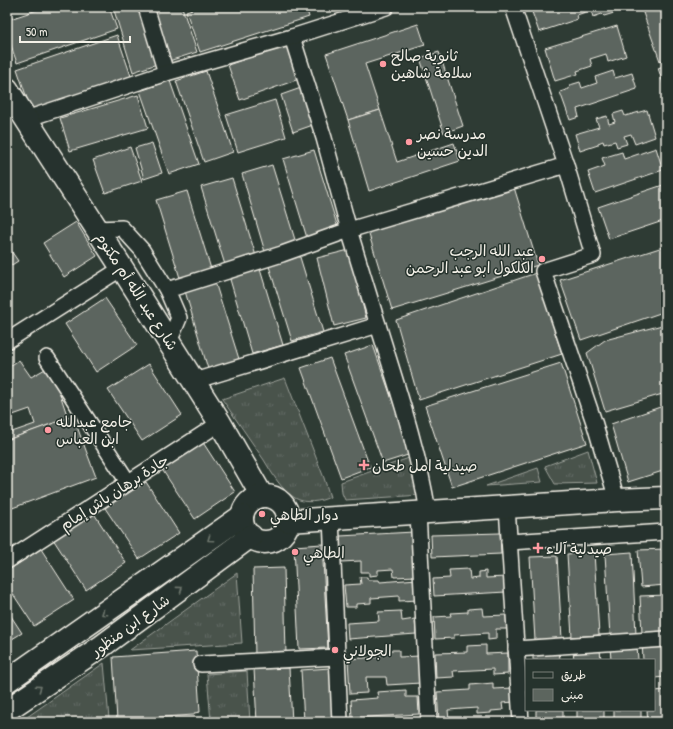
<svg xmlns="http://www.w3.org/2000/svg" width="673" height="729" font-family="'Patrick Hand','Playpen Sans Arabic',sans-serif">
<style>
.grass{fill:url(#grass-tufts);stroke:#9ea29a}
.building{fill:#5c655e;stroke:#f4f1e8}
.lines{fill:none;stroke-linecap:round;stroke-linejoin:round}
.street-casing{stroke:#f4f1e8;stroke-width:18}
.secondary-casing{stroke:#f4f1e8;stroke-width:25}
.street{stroke:#26332d;stroke-width:15}
.secondary{stroke:#26332d;stroke-width:22}
.oneway{stroke:#6e766e}
.poi-dot{fill:#ff9aa2;stroke:#26332d;stroke-width:1.5}
.labels{text-anchor:middle;dominant-baseline:central;stroke-width:3;stroke-linejoin:round;paint-order:stroke}
.poi-label{font-size:15px;fill:#f4f1e8;stroke:#26332d;text-anchor:start}
.street-label{font-size:15px;fill:#f4f1e8;stroke:#26332d}
</style>
<defs>
<pattern id="grass-tufts" width="24" height="20" patternUnits="userSpaceOnUse"><rect width="24" height="20" fill="#48524c"/><path d="M3 7l-1-3M5 7V3M7 7l1-3M15 17l-1-3M17 17v-4M19 17l1-3" fill="none" stroke="#636b66"/></pattern>
</defs>
<rect width="100%" height="100%" fill="#2e3b34"/>
<filter id="ink" filterUnits="userSpaceOnUse"><feTurbulence type="fractalNoise" baseFrequency=".025" numOctaves="2"/><feDisplacementMap in="SourceGraphic" scale="8" xChannelSelector="R" yChannelSelector="G"/><feConvolveMatrix kernelMatrix="1 2 1 2 8 2 1 2 1" color-interpolation-filters="sRGB"/></filter>
<g filter="url(#ink)">
<g class="grass">
<path d="M285,378L324,478L330,497C320,502 305,504 295,498C281,490 272,473 264,460C250,440 236,419 222,399Z"/>
<path d="M588,450L597,483L555,484L545,466Z"/>
<path d="M409,458L415,465L421,495L345,500L342,493L341,482Z"/>
<path d="M538,468L542,482L486,486Z"/>
<path d="M237,573L242,643L130,650Z"/>
<path d="M104,663L109,719L66,722H20Z"/>
<path d="M247,671L250,722H211L207,674Z"/>
</g>
<g class="building">
<path d="M46,7H109L117,29L17,63L7,34V20Z"/>
<path d="M113,7H142L160,63L133,72Z"/>
<path d="M152,7H182L197,52L169,61Z"/>
<path d="M199,7H306L309,17L200,52L186,11Z"/>
<path d="M538,7H612L614,13L604,16L602,14L593,17L591,10L577,15L578,19L539,32L531,9Z"/>
<path d="M641,7H666V59L660,61Z"/>
<path d="M418,24L425,45L365,64L380,110L348,120L326,54Z"/>
<path d="M617,26L626,56L608,62L606,54L590,59L592,66L577,71L578,74L555,81L545,48Z"/>
<path d="M117,35L131,76L31,110L17,69Z"/>
<path d="M287,44L299,79L240,100L228,65Z"/>
<path d="M439,52L463,126L444,133L420,58Z"/>
<path d="M666,65V92L658,68Z"/>
<path d="M206,71L233,152L204,162L176,81Z"/>
<path d="M613,71L615,78L632,73L637,89L577,109L579,117L570,120L560,92L569,89L570,85L580,82L582,88L597,83L595,77Z"/>
<path d="M170,81L199,164L169,174L140,91Z"/>
<path d="M301,88L313,125L293,132L281,95Z"/>
<path d="M138,95L148,128L70,151L60,118Z"/>
<path d="M275,100L286,137L238,152L226,115Z"/>
<path d="M380,110L397,162L454,143L460,161L369,191L348,120Z"/>
<path d="M647,110L655,137L635,144L631,134L624,136L627,144L617,147L615,141L604,144L603,141L598,143V145L580,151L575,134L599,127L596,119L607,116L609,124L615,122L613,114L623,111L625,116Z"/>
<path d="M152,143L162,173L144,179L135,148Z"/>
<path d="M130,147L142,181L105,193L93,160Z"/>
<path d="M656,148L663,170L595,193L588,172L605,166L602,158L622,152L624,159Z"/>
<path d="M314,150L338,228L307,238L283,159Z"/>
<path d="M272,165L296,243L265,252L242,174Z"/>
<path d="M232,178L256,256L225,265L201,187Z"/>
<path d="M513,184L538,265L392,310L367,228Z"/>
<path d="M666,184V220L609,239L598,207Z"/>
<path d="M187,191L211,269L180,278L156,200Z"/>
<path d="M76,222L97,256L64,277L43,243Z"/>
<path d="M7,245L18,261L7,268Z"/>
<path d="M666,246V311L581,340L560,280Z"/>
<path d="M349,250L366,318L334,326L317,258Z"/>
<path d="M299,254L323,332L292,341L268,263Z"/>
<path d="M259,266L283,345L252,354L229,276Z"/>
<path d="M536,273L562,354L419,400L396,320Z"/>
<path d="M215,282L239,359L208,369L185,291Z"/>
<path d="M105,298L137,345L96,372L65,324Z"/>
<path d="M666,324V393L605,411L587,353L605,340Z"/>
<path d="M373,345L411,454L383,463L344,355Z"/>
<path d="M330,358L370,467L341,478L301,368Z"/>
<path d="M19,360L31,377L47,368L56,382L68,418L7,440V418L12,432L35,424L30,409L7,417V368Z"/>
<path d="M561,363L587,443L452,487L425,406Z"/>
<path d="M149,364L182,415L142,441L108,390Z"/>
<path d="M666,405V470L628,482L611,424Z"/>
<path d="M73,416L96,477L7,510V440Z"/>
<path d="M202,441L235,492L195,519L161,468Z"/>
<path d="M146,482L179,533L139,559L105,508Z"/>
<path d="M93,512L126,563L86,590L53,539Z"/>
<path d="M414,532L417,576L394,577L393,569L378,570V575L369,576V572H361V561L341,562L340,536Z"/>
<path d="M500,533L501,554L432,557L431,535Z"/>
<path d="M322,544L328,648L299,649L294,546Z"/>
<path d="M41,549L74,600L34,626L7,585V571Z"/>
<path d="M666,549V585L641,587L638,550Z"/>
<path d="M594,552L599,635L572,637L567,554Z"/>
<path d="M632,552L636,635L610,637L605,554Z"/>
<path d="M557,556L562,639L535,640L530,557Z"/>
<path d="M284,568L286,655L255,656L253,569Z"/>
<path d="M469,569L470,579L479,578V572L486,571V578L506,577V592L434,596L433,579L450,578L449,570Z"/>
<path d="M360,577H367L368,580H379L380,582L417,579L419,600L399,601V596L371,598V603L356,604V607H346L344,585L361,584Z"/>
<path d="M666,595V631L642,633L640,596Z"/>
<path d="M482,608L483,616L506,615L507,629H496V639L488,640V633L454,635V638L435,639L434,617L451,616L450,613L468,612V609Z"/>
<path d="M7,610L22,633L7,642Z"/>
<path d="M401,611L402,621L415,619L416,634L348,639L347,623L379,621L378,612Z"/>
<path d="M666,641V677L654,678V660H643L642,642Z"/>
<path d="M486,645V654L508,653V674L493,675V669L453,671L454,677L436,678L435,653L467,652V646Z"/>
<path d="M637,645L638,660H611L610,647Z"/>
<path d="M559,649L560,660H533V650Z"/>
<path d="M600,649L601,660H574L573,651Z"/>
<path d="M380,650H399V657L420,656L421,683L387,685L386,677H366L367,693L350,694L348,659L380,657Z"/>
<path d="M196,651L200,712L194,713V715L117,720L113,657Z"/>
<path d="M289,668L292,722H257L254,669Z"/>
<path d="M330,668L333,722H304L301,670Z"/>
<path d="M493,683V689L513,688L514,702L502,703L503,710L491,711V713L477,714V708L448,710L449,720L439,721L437,692L470,690V685Z"/>
<path d="M406,690V697H418L419,714L352,718L351,700L378,698L377,692Z"/>
<path d="M666,690V722H648L647,710H654V691Z"/>
<rect x="536" y="710" width="27" height="12"/>
<rect x="577" y="710" width="27" height="12"/>
<rect x="614" y="710" width="27" height="12"/>
</g>
<g class="lines">
<g class="street-casing">
<g id="street">
<path d="M146,7L166,73"/>
<path d="M513,7L566,165L593,255L543,271L595,425L617,500"/>
<path d="M292,37L324,138L349,230L566,165"/>
<path d="M26,119L166,73L292,37L386,7"/>
<path d="M97,229L122,228L142,250L167,290"/>
<path d="M378,325C397,387 418,449 428,512"/>
<path d="M7,341L122,268"/>
<path d="M169,342L179,318L167,290L282,254L349,230L378,325L194,381"/>
<path d="M47,358L128,482"/>
<path d="M507,507L521,722"/>
<path d="M418,513L429,722"/>
<path d="M331,518L340,722"/>
<path d="M509,542L666,532"/>
<path d="M7,561L220,423"/>
<path d="M516,649L666,639"/>
<path d="M201,664L337,657"/>
</g>
</g>
<g class="secondary-casing">
<g id="secondary">
<path d="M7,89L26,119L122,268L220,423L262,496"/>
<circle cx="265" cy="519" r="23"/>
<path d="M288,521L617,500L666,498"/>
<path d="M7,681L242,516"/>
<path d="M7,710L102,646L251,536"/>
</g>
</g>
<use href="#street" class="street"/>
<use href="#secondary" class="secondary"/>
</g>
<defs><path id="oneway-chevron" d="M-2-3.5L2.5 0L-2 3.5" fill="none" stroke-width="1.6" stroke-linecap="round" stroke-linejoin="round"/></defs>
<g class="oneway">
<use href="#oneway-chevron" transform="translate(210 539) rotate(145)"/>
<use href="#oneway-chevron" transform="translate(180 589) rotate(-36)"/>
<use href="#oneway-chevron" transform="translate(104 613) rotate(145)"/>
<use href="#oneway-chevron" transform="translate(39 688) rotate(-34)"/>
</g>
</g>
<g class="poi-dot">
<circle cx="383" cy="64" r="4"/>
<circle cx="409" cy="142" r="4"/>
<circle cx="542" cy="259" r="4"/>
<circle cx="48" cy="430" r="4"/>
<path d="M362 459h4v4h4v4h-4v4h-4v-4h-4v-4h4z"/>
<circle cx="262" cy="514" r="4"/>
<path d="M536 542h4v4h4v4h-4v4h-4v-4h-4v-4h4z"/>
<circle cx="295" cy="552" r="4"/>
<circle cx="335" cy="650" r="4"/>
</g>
<g class="labels">
<g class="poi-label">
<text x="391" y="55">ثانوية صالح<tspan x="391" dy="17">سلامة شاهين</tspan></text>
<text x="417" y="133">مدرسة نصر<tspan x="417" dy="17">الدين حسين</tspan></text>
<text x="534" y="250" text-anchor="end">عبد الله الرجب<tspan x="534" dy="17">الكلكول ابو عبد الرحمن</tspan></text>
<text x="56" y="421">جامع عبدالله<tspan x="56" dy="17">ابن العباس</tspan></text>
<text x="372" y="465">صيدلية امل طحان</text>
<text x="270" y="514">دوار الطاهي</text>
<text x="546" y="548">صيدلية آلاء</text>
<text x="303" y="552">الطاهي</text>
<text x="343" y="650">الجولاني</text>
</g>
<g class="street-label">
<text transform="translate(137 291) rotate(57)">شارع عبد اللّه أم مكتوم</text>
<text transform="translate(114 492) rotate(-33)">جادة برهان باش إمام</text>
<text transform="translate(130 625) rotate(-36)">شارع ابن منظور</text>
</g>
</g>
<rect width="673" height="729" fill="none" stroke="#26332d" stroke-width="24"/>
<rect x="12" y="12" width="649" height="705" fill="none" stroke="#f4f1e8" stroke-width="1.5" filter="url(#ink)"/>
<rect x="525" y="659" width="130" height="52" fill="#26332d" stroke="#787f78"/>
<rect x="533" y="672" width="20" height="6" fill="#26332d" stroke="#787f78"/>
<text x="561" y="679" font-size="12" fill="#f4f1e8">طريق</text>
<rect x="533" y="689" width="20" height="12" fill="#5c655e" stroke="#787f78"/>
<text x="561" y="699" font-size="12" fill="#f4f1e8">مبنى</text>
<path d="M20 36v6h110v-6" fill="none" stroke="#f4f1e8" stroke-width="2"/>
<text x="26" y="36" font-size="12" fill="#f4f1e8" stroke="#26332d" stroke-width="3" paint-order="stroke">50 m</text>
</svg>
